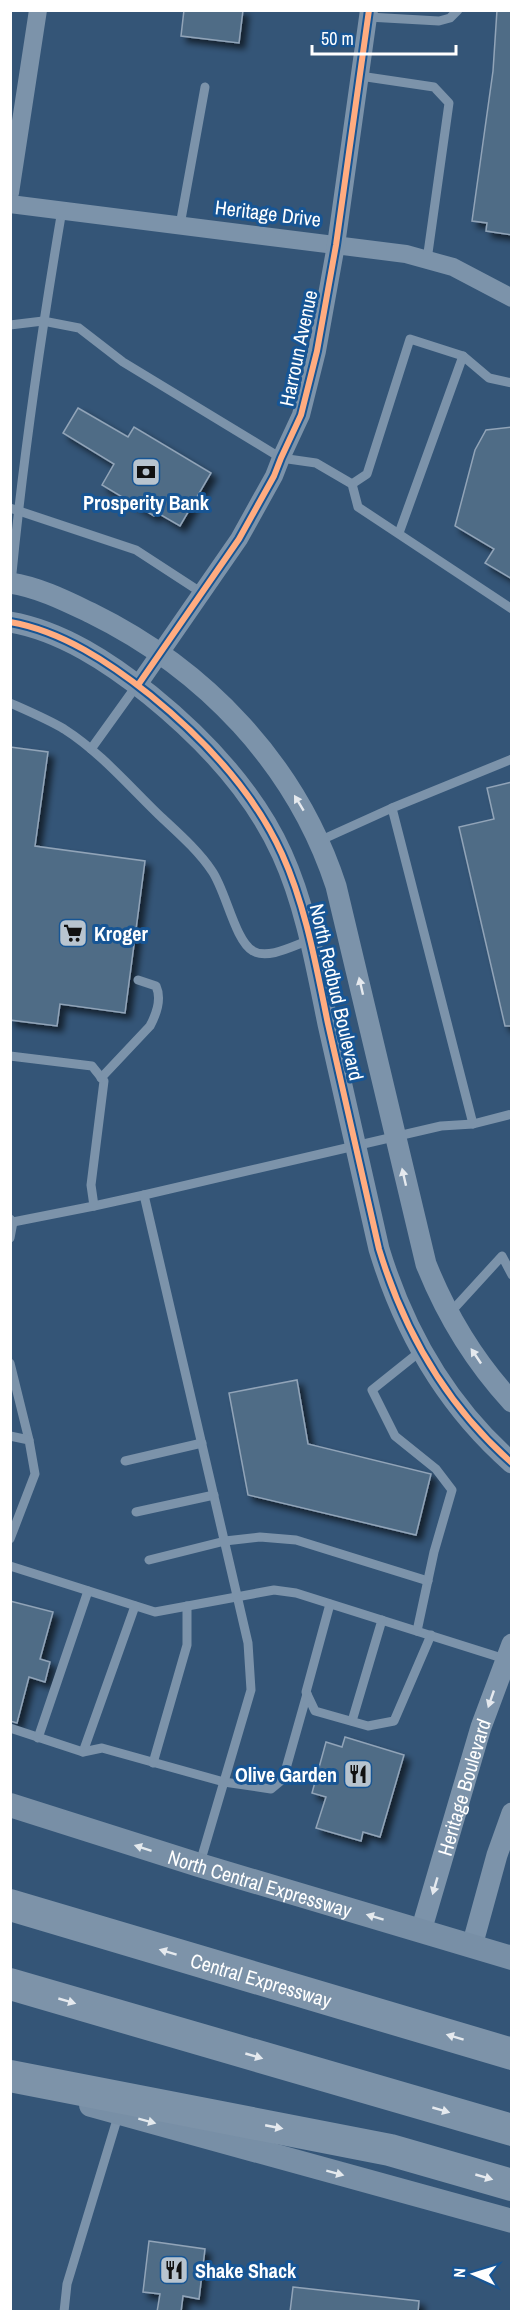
<svg xmlns="http://www.w3.org/2000/svg" width="522" height="2322" font-family="'Archivo Narrow',sans-serif">
<style>
.building{fill:#506c86;stroke:#91a4b8;stroke-width:1.5;filter:url(#shadow)}
.lines{fill:none;stroke-linecap:round;stroke-linejoin:round}
.service{stroke:#7c93aa;stroke-width:9}
.minor{stroke:#7c93aa;stroke-width:18}
.tertiary{stroke:#7c93aa;stroke-width:21}
.secondary{stroke:#788fa6;stroke-width:24}
.motorway{stroke:#7d93a9;stroke-width:32}
.cycleway-casing{stroke:#175594;stroke-width:10}
.cycleway{stroke:#ffac80;stroke-width:6}
.oneway{fill:#e5e9ee}
.oneway2{fill:#e4e9ed}
.labels{text-anchor:middle;dominant-baseline:central;stroke-width:6;stroke-linejoin:round;paint-order:stroke}
.street-label{font-size:20px;fill:#fff;stroke:#175594}
.poi-label{font-size:20px;font-weight:bold;fill:#fff;stroke:#175594;text-anchor:start}
</style>
<defs>
<filter id="shadow"><feDropShadow dx="5.5" dy="5.5" stdDeviation="3" flood-color="#0009"/></filter>
</defs>
<rect width="100%" height="100%" fill="#345577"/>
<g class="building">
<path d="M184,10H243L239,43L181,36Z"/>
<path d="M497,10H512V235L486,231L487,223L472,221L493,71Z"/>
<path d="M78,408L128,437L134,427L211,473L180,526L156,512L154,516L102,485L114,464L63,433Z"/>
<path d="M512,427V579L485,563L494,549L455,526L475,450L486,430Z"/>
<path d="M10,747L48,752L35,846L145,861L125,1013L60,1004L57,1026L10,1020Z"/>
<path d="M512,782V1026H505L459,827L494,819L487,788Z"/>
<path d="M297,1380L308,1444L431,1474L416,1535L248,1495L229,1393Z"/>
<path d="M10,1601L53,1612L40,1659L50,1662L45,1682L29,1677L17,1723L10,1721Z"/>
<path d="M345,1737L404,1755L380,1837L363,1832L361,1841L316,1828L326,1797L312,1793L326,1742L342,1747Z"/>
<path d="M149,2241L205,2249L199,2299L183,2296L181,2312H157L160,2294L143,2292Z"/>
<path d="M293,2287L419,2301L418,2312H290Z"/>
</g>
<g class="lines">
<g class="service">
<path d="M368,17L439,21L450,18L458,10"/>
<path d="M360,76L434,87L449,103L427,260"/>
<path d="M180,225L205,87"/>
<path d="M10,325L43,321L79,328L123,362L281,458L316,463L352,484L358,507L512,609"/>
<path d="M352,484L367,474L410,339L463,356L489,378L512,383"/>
<path d="M10,508L136,550L202,593"/>
<path d="M399,533L463,356"/>
<path d="M11,583C23,458 41,334 62,210"/>
<path d="M10,703C28,711 47,719 64,729C100,752 129,786 159,815C177,832 198,850 212,871C226,891 235,941 253,951C268,960 295,945 310,940"/>
<path d="M91,749L137,685"/>
<path d="M319,841L392,808"/>
<path d="M10,1056L92,1066L104,1081L91,1185L94,1206L144,1195"/>
<path d="M101,1078L150,1026C157,1013 162,999 156,986L138,980"/>
<path d="M473,1124L392,808L512,759"/>
<path d="M10,1219L13,1222L10,1238"/>
<path d="M13,1222L94,1206"/>
<path d="M449,1314L502,1256L512,1275"/>
<path d="M10,1363L29,1440"/>
<path d="M10,1436L29,1440L35,1474L10,1539"/>
<path d="M125,1461L202,1443"/>
<path d="M136,1512L214,1495"/>
<path d="M149,1560L225,1541L260,1537L296,1540L428,1581"/>
<path d="M10,1566L155,1612L274,1590L296,1593L505,1659"/>
<path d="M330,1604L306,1692L315,1711L368,1726L394,1721L431,1635"/>
<path d="M417,1631L434,1552L452,1490L436,1469L395,1436L372,1390L422,1350"/>
<path d="M352,1721L382,1620"/>
<path d="M10,1728L83,1752L102,1748L224,1782L271,1789L283,1779L307,1694"/>
<path d="M38,1738L88,1591"/>
<path d="M83,1752L135,1606"/>
<path d="M153,1763L187,1645V1606"/>
<path d="M200,1863L251,1690L248,1643L144,1195L441,1126L473,1124L512,1114"/>
<path d="M64,2312L67,2284L119,2113"/>
</g>
<g class="minor">
<path d="M10,193L38,10"/>
<path d="M10,204L406,254L453,267L512,298"/>
<path d="M138,685L239,539L274,476L281,458L301,415L317,351L336,245L369,10"/>
</g>
<g class="tertiary">
<path d="M10,583C38,587 66,601 91,613C205,669 296,764 336,886L426,1264C446,1314 475,1362 512,1402"/>
<path d="M10,622C62,631 110,663 150,695C203,738 253,790 282,854C306,907 316,966 328,1024C345,1099 362,1174 379,1249C404,1331 447,1406 512,1463"/>
<path id="s1" d="M421,1931L481,1727L512,1644"/>
<path d="M472,1946L497,1855L512,1813"/>
</g>
<g class="secondary">
<path id="s2" d="M10,1805L199,1865L512,1958"/>
<path d="M91,2105L512,2221"/>
</g>
<g class="motorway">
<path id="s3" d="M10,1905L512,2054"/>
<path d="M10,1984L512,2130"/>
<path d="M10,2076L390,2150L512,2185"/>
</g>
<g class="cycleway-casing">
<g id="cycleway">
<path d="M10,622C62,631 110,663 150,695C203,738 253,790 282,854C306,907 316,966 328,1024C345,1099 362,1174 379,1249C404,1331 447,1406 512,1463"/>
<path d="M138,685L239,539L274,476L281,458L301,415L317,351L336,245L369,10"/>
</g>
</g>
<use href="#cycleway" class="cycleway"/>
</g>
<defs><path id="oneway-solid" d="M-6-.8H1V-3.2L6.5 0L1 3.2V.8H-6Z" transform="scale(1.5)"/></defs>
<g class="oneway">
<use href="#oneway-solid" transform="translate(299 803) rotate(-121)"/>
<use href="#oneway-solid" transform="translate(361 986) rotate(-103)"/>
<use href="#oneway-solid" transform="translate(404 1177) rotate(-103)"/>
<use href="#oneway-solid" transform="translate(476 1356) rotate(-124)"/>
<use href="#oneway-solid" transform="translate(491 1699) rotate(109)"/>
<use href="#oneway-solid" transform="translate(435 1886) rotate(106)"/>
<use href="#oneway-solid" transform="translate(168 1952) rotate(-163)"/>
<use href="#oneway-solid" transform="translate(67 2001) rotate(16)"/>
<use href="#oneway-solid" transform="translate(455 2037) rotate(-163)"/>
<use href="#oneway-solid" transform="translate(254 2056) rotate(16)"/>
<use href="#oneway-solid" transform="translate(441 2110) rotate(16)"/>
<use href="#oneway-solid" transform="translate(274 2127) rotate(11)"/>
<use href="#oneway-solid" transform="translate(484 2177) rotate(16)"/>
</g>
<g class="oneway2">
<use href="#oneway-solid" transform="translate(143 1848) rotate(-162)"/>
<use href="#oneway-solid" transform="translate(375 1917) rotate(-163)"/>
<use href="#oneway-solid" transform="translate(147 2121) rotate(15)"/>
<use href="#oneway-solid" transform="translate(335 2173) rotate(15)"/>
</g>
<defs>
<g id="bank-square" transform="scale(1.5)"><rect x="-9" y="-9" width="18" height="18" rx="4" fill="#b8c4cf" stroke="#175594"/><path d="M-6-4H6V4H-6ZM0-2.3a2.3 2.3 0 1 0 0 4.6a2.3 2.3 0 1 0 0-4.6Z" fill="#111"/></g>
<g id="supermarket-square" transform="scale(1.5)"><rect x="-9" y="-9" width="18" height="18" rx="4" fill="#b8c4cf" stroke="#175594"/><path d="M-6-5.5h2.5l.6 2H6L4.5 2H-2.5L-4.4-4H-6ZM-1.5 3.2a1.3 1.3 0 1 0 .1 0ZM3 3.2a1.3 1.3 0 1 0 .1 0Z" fill="#111"/></g>
<g id="restaurant-square" transform="scale(1.5)"><rect x="-9" y="-9" width="18" height="18" rx="4" fill="#b8c4cf" stroke="#175594"/><path d="M-5-6h1v4h1v-4h1v4h1v-4h1v5L-1.5 .5V6h-2V.5L-5-1ZM5-6V6H3V1.5H1.5Q1.5-4 5-6Z" fill="#111"/></g>
</defs>
<g fill-rule="evenodd">
<use href="#bank-square" x="146" y="472"/>
<use href="#supermarket-square" x="73" y="933"/>
<use href="#restaurant-square" x="358" y="1774"/>
<use href="#restaurant-square" x="174" y="2270"/>
</g>
<g class="labels">
<g class="street-label">
<text transform="translate(268 213) rotate(7)">Heritage Drive</text>
<text transform="translate(298 348) rotate(-78)">Harroun Avenue</text>
<text transform="translate(337 992) rotate(77)">North Redbud Boulevard</text>
<text stroke="none"><textPath href="#s1" startOffset="150">Heritage Boulevard</textPath></text>
<text stroke="none"><textPath href="#s2" startOffset="262">North Central Expressway</textPath></text>
<text stroke="none"><textPath href="#s3" startOffset="262">Central Expressway</textPath></text>
</g>
<g class="poi-label">
<text x="146" y="502" text-anchor="middle">Prosperity Bank</text>
<text x="94" y="933">Kroger</text>
<text x="337" y="1774" text-anchor="end">Olive Garden</text>
<text x="195" y="2270">Shake Shack</text>
</g>
</g>
<rect width="522" height="2322" fill="none" stroke="#ffffff" stroke-width="24"/>
<g transform="translate(474 2274) rotate(274)" stroke="#175594" stroke-width="4.5" paint-order="stroke">
<path d="M0-4.5L10 22L0 15L-10 22Z" fill="#ffffff"/>
<text y="-9" font-size="16" font-weight="bold" text-anchor="middle" fill="#ffffff">N</text>
</g>
<path d="M312 45v9h144v-9" fill="none" stroke="#ffffff" stroke-width="3"/>
<text x="321" y="45" font-size="18" fill="#ffffff" stroke="#175594" stroke-width="4.5" paint-order="stroke">50 m</text>
</svg>
